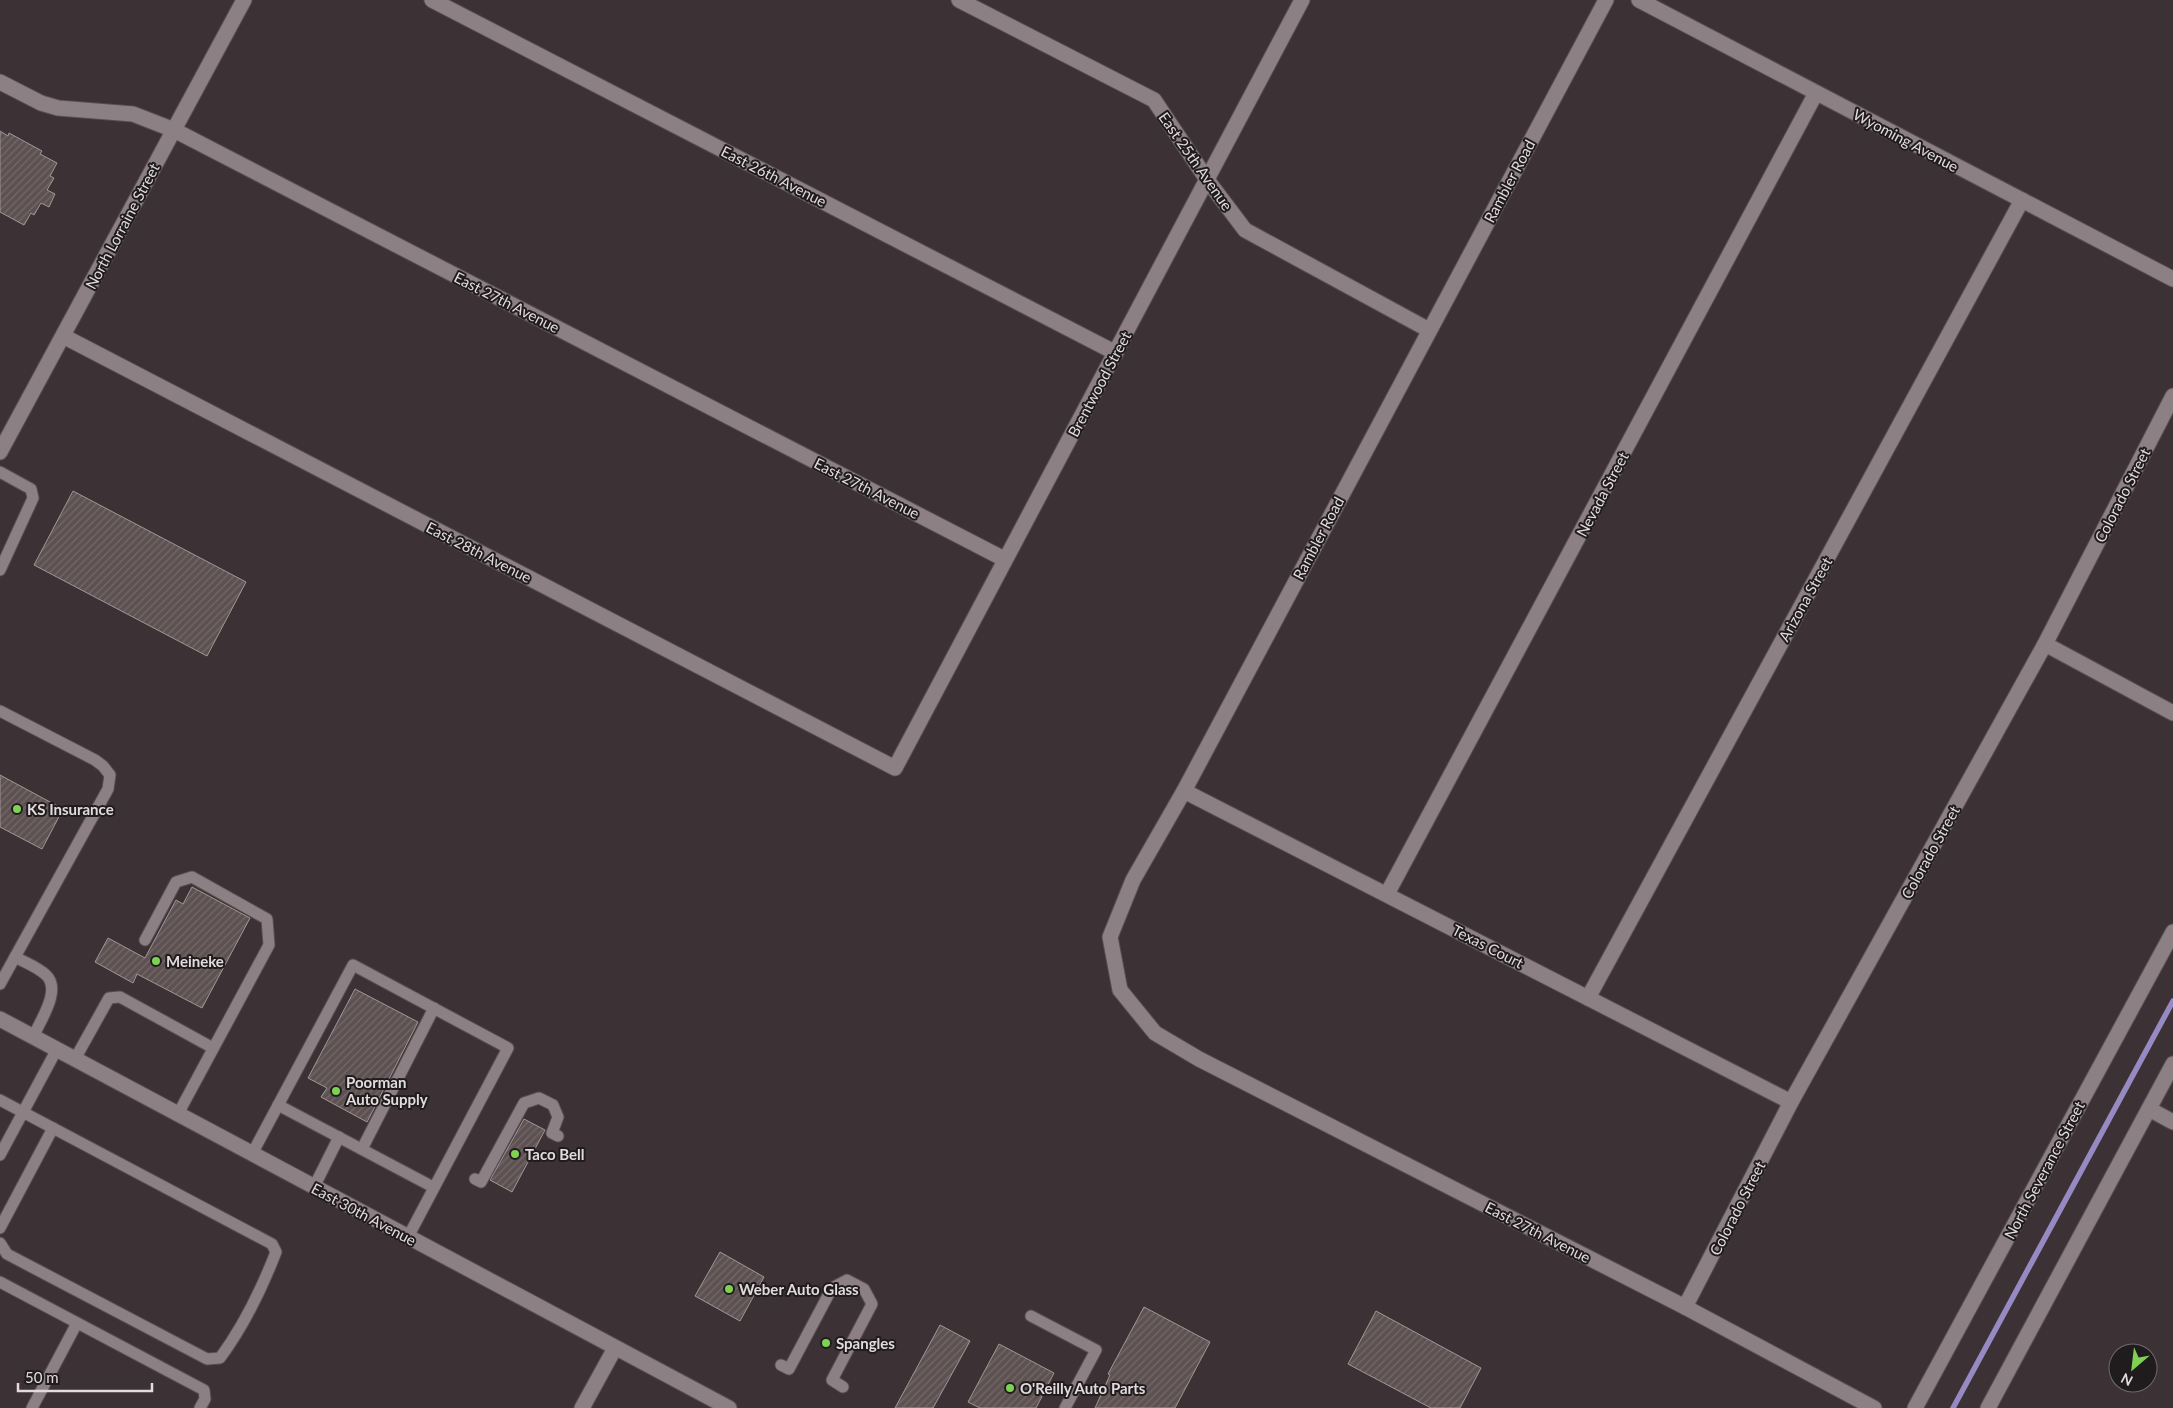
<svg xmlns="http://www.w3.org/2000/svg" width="2173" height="1408" font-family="Lato,sans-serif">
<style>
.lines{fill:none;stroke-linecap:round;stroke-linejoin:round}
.stream{stroke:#978ac3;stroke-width:5.5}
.building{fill:url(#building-hatch);stroke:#a39696}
.lane-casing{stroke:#584f53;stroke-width:13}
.street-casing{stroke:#584f53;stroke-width:17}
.secondary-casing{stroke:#584f53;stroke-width:17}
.lane{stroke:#8c8085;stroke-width:11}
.street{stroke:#8c8085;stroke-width:15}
.secondary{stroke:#8c8085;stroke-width:15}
.poi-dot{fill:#7ed153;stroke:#201b1d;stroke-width:2}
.labels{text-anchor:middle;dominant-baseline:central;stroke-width:4;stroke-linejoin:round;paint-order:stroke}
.street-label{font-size:15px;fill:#e1dbdd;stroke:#201b1d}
.poi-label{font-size:15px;font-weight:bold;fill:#e1dbdd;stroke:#201b1d;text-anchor:start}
</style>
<defs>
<pattern id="building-hatch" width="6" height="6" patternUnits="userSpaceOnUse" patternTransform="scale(1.25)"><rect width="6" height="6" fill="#5d5151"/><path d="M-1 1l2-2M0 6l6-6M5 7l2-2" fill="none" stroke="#74696a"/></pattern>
</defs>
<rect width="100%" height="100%" fill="#3c3236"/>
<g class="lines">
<path class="stream" d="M1953,1408L2173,1001"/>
</g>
<g class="building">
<path d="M0,131L8,136L9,133L42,151L40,154L57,163L50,176L54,178L47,190L55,194L49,207L41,203L34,215L31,213L24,225L0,212Z"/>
<path d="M73,491L246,582L207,656L34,565Z"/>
<path d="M0,775L63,809L42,849L0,827Z"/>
<path d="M192,887L250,918L202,1008L137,974L133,983L95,962L108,938L145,958L176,900L183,904Z"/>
<path d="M355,989L418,1022L367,1122L321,1097L327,1088L308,1078Z"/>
<path d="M524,1119L545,1130L512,1192L490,1180Z"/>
<path d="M720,1252L764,1277L740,1321L695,1296Z"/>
<path d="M1144,1307L1210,1342L1175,1408H1095L1110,1375L1108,1374Z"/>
<path d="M1376,1311L1481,1368L1460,1408H1431L1348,1364Z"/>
<path d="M940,1325L970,1341L933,1408H895Z"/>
<path d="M999,1344L1054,1373L1036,1408H980L968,1402Z"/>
</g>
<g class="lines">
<g class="lane-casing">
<g id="lane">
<path d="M0,472L31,489L33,498L0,570"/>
<path d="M0,711L95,760L103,766L110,775L108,789L0,984"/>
<path d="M145,940L176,882L192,877L267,919L269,945L178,1114"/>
<path d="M15,957C24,962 38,967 46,975C62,990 40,1021 33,1037"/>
<path d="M75,1059L109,998L120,997L213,1048"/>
<path d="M0,1100L272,1244L276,1252C262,1288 243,1327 220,1358L207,1359L7,1254L0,1243"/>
<path d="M278,1105L433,1187"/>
<path d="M362,1149L434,1008"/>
<path d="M252,1154L353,965L508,1048L408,1237"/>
<path d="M0,1155L57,1049"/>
<path d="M475,1179L481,1182L524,1103L539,1098L553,1105L558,1117L552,1133L558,1136"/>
<path d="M314,1187L339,1137"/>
<path d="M0,1228L53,1128"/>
<path d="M0,1282L204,1390L205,1399L200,1408"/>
<path d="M1031,1316L1096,1350L1065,1408"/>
<path d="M781,1365L789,1369L832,1288L847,1280L864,1289L872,1304L832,1380L843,1387"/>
<path d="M32,1408L77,1323"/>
</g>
</g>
<g class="street-casing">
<g id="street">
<path d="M432,0L1116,353"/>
<path d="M959,0L1154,100L1208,181L1245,230L1429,330"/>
<path d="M1606,0L1184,791L1133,880L1110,937L1120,990L1155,1033L1199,1059L1685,1307L1874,1408"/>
<path d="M1639,0L2173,279"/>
<path d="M0,82L41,103L58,108L133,114L174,130L1004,559"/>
<path d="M63,336L895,768C1029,511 1168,257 1302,0"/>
<path d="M2045,644L2173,713"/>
<path d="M1184,791L1791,1102"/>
<path d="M1387,894L1816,93"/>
<path d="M1588,998L2022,200"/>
<path d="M2149,1109L2173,1122"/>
<path d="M1685,1307L1791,1102L2045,644L2173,396"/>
<path d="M582,1408L615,1348"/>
</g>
</g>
<g class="secondary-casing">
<g id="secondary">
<path d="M0,452L244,0"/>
<path d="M0,1019L729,1408"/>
<path d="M1915,1408L2173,932"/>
<path d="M1988,1408L2173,1064"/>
</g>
</g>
<use href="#lane" class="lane"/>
<use href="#street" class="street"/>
<use href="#secondary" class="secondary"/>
</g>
<g class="poi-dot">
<circle cx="17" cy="809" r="5"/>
<circle cx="156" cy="961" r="5"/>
<circle cx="336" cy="1091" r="5"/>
<circle cx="515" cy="1154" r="5"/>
<circle cx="729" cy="1289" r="5"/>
<circle cx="826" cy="1343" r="5"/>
<circle cx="1010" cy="1388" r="5"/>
</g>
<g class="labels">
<g class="street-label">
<text transform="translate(1906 140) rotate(28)">Wyoming Avenue</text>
<text transform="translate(1196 161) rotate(55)">East 25th Avenue</text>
<text transform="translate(774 176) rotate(27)">East 26th Avenue</text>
<text transform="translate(1509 181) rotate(-62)">Rambler Road</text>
<text transform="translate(122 226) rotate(-62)">North Lorraine Street</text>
<text transform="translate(507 302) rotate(27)">East 27th Avenue</text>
<text transform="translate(1099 384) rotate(-62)">Brentwood Street</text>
<text transform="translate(867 488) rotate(27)">East 27th Avenue</text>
<text transform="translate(1602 494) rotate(-62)">Nevada Street</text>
<text transform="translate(2122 495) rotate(-63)">Colorado Street</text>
<text transform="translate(1318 538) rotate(-62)">Rambler Road</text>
<text transform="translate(479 552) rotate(27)">East 28th Avenue</text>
<text transform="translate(1805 599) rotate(-61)">Arizona Street</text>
<text transform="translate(1930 852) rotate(-61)">Colorado Street</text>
<text transform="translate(1488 946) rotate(27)">Texas Court</text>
<text transform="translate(2044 1170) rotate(-62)">North Severance Street</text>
<text transform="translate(1737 1208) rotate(-63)">Colorado Street</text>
<text transform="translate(364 1214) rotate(28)">East 30th Avenue</text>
<text transform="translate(1538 1232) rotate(27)">East 27th Avenue</text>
</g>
<g class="poi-label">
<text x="27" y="809">KS Insurance</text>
<text x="166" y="961">Meineke</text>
<text x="346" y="1082">Poorman<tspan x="346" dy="17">Auto Supply</tspan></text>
<text x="525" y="1154">Taco Bell</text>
<text x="739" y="1289">Weber Auto Glass</text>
<text x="836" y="1343">Spangles</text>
<text x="1020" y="1388">O'Reilly Auto Parts</text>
</g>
</g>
<g transform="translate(2133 1368) rotate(208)"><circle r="24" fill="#201b1d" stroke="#6d686a"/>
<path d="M0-4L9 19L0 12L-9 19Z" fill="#7ed153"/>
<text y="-8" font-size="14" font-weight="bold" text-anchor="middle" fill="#e1dbdd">N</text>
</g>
<path d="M18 1383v8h134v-8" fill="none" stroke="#e1dbdd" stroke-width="2.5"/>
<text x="25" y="1383" font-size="15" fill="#e1dbdd" stroke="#201b1d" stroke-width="4" paint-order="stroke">50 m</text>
</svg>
